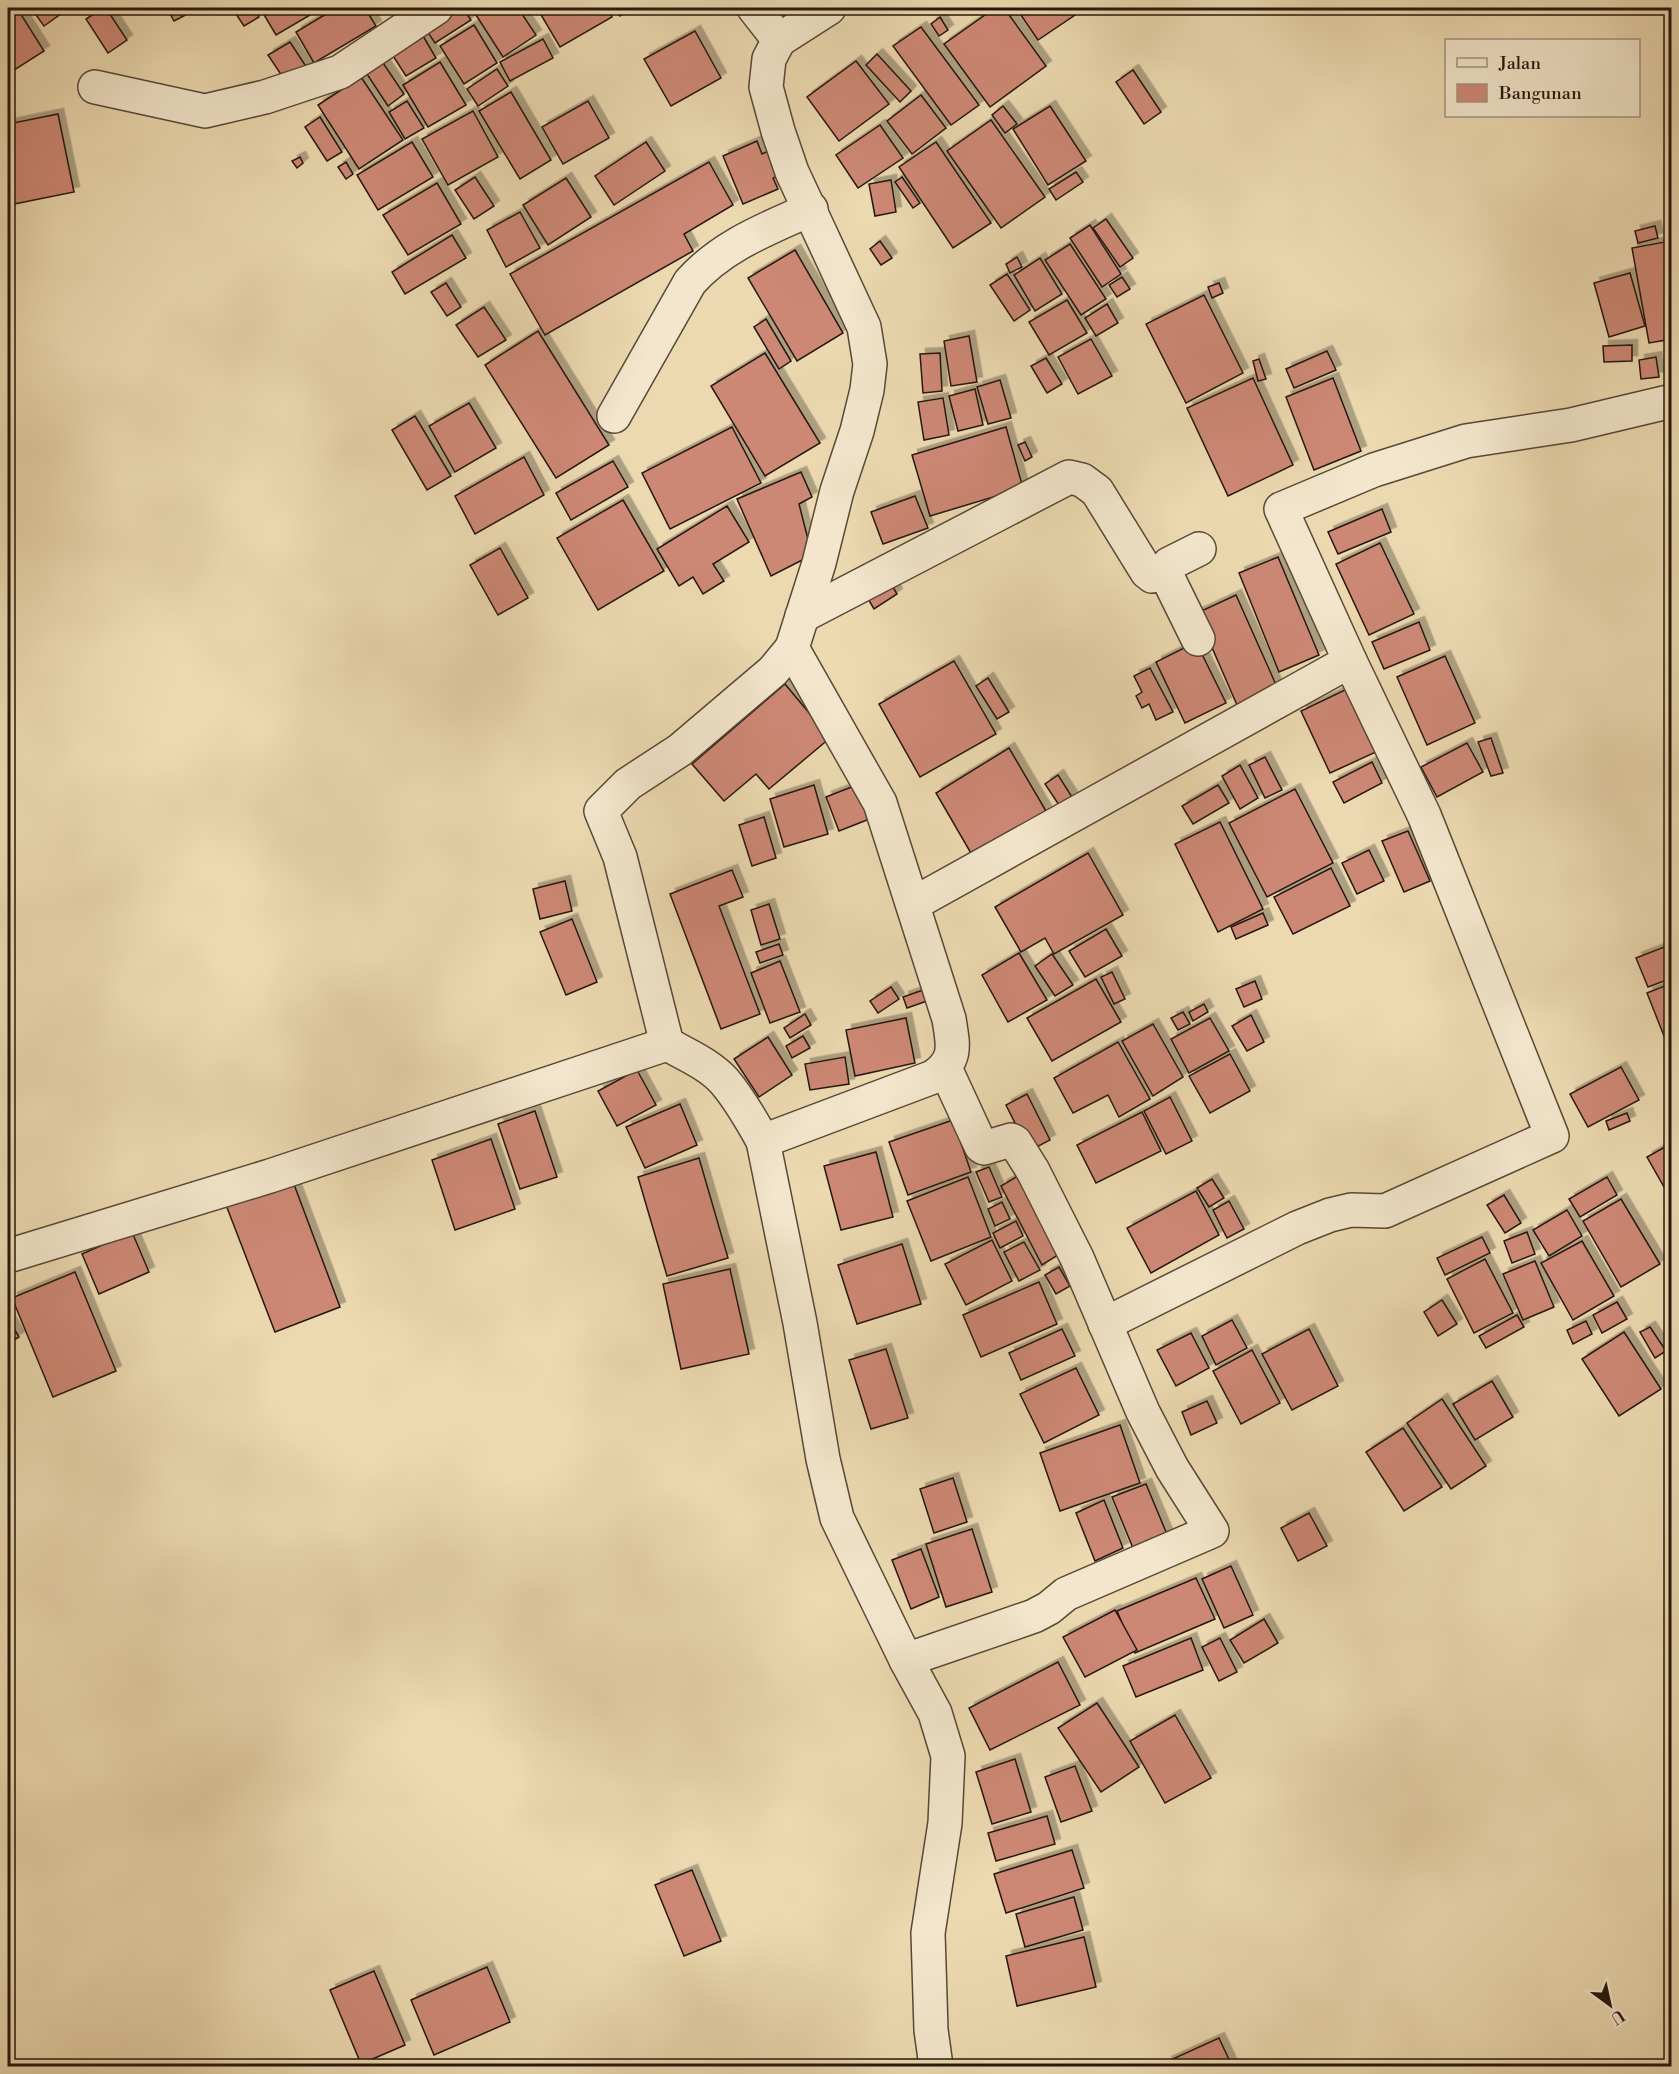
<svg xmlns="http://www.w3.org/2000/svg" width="1679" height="2074" font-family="'Libre Bodoni',serif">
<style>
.building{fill:#cd8874;stroke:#25180f;stroke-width:1.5;filter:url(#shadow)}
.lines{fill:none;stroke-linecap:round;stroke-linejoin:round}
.minor-casing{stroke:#574837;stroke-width:36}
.minor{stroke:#f3e6cc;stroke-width:33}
</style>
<defs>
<filter id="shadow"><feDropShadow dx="5.5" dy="-5.5" stdDeviation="0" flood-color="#0004"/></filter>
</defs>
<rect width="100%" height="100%" fill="#ecd9b0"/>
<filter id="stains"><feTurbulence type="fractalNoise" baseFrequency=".00333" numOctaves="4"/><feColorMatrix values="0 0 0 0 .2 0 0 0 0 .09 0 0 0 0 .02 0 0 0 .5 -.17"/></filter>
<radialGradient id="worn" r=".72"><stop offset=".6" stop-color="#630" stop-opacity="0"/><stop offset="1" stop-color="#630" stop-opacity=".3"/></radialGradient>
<g class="building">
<path d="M8,8H17L44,51L8,74Z"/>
<path d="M31,8H63L65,11L44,26Z"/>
<path d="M103,8H106L127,40L108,53L86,19Z"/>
<path d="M167,8H199L174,21Z"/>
<path d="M232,8H253L259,17L244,26Z"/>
<path d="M260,8H322L276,35Z"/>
<path d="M336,8H365L376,26L314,63L296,32Z"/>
<path d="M449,8H463L471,20L435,43L423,25Z"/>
<path d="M488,8H518L536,35L503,57L476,15Z"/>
<path d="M537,8H607L612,17L560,47Z"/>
<path d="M615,8H633L620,16Z"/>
<path d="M995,8H1004L1046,66L990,107L944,44Z"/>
<path d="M1016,8H1070L1075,15L1038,40Z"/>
<path d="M940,17L948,30L939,36L931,24Z"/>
<path d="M474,25L497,63L464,84L440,46Z"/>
<path d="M921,27L979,105L951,125L893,46Z"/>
<path d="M419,29L436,58L406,76L388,48Z"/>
<path d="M695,31L721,78L671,106L644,59Z"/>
<path d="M543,39L553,58L510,81L500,62Z"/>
<path d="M290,42L307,68L286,82L268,55Z"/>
<path d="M377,54L404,94L388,106L361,65Z"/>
<path d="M877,54L911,91L900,102L866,65Z"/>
<path d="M856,61L889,104L839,141L807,97Z"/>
<path d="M440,62L466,105L428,127L403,85Z"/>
<path d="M497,69L508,86L478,106L467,89Z"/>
<path d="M1133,70L1161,112L1144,124L1116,82Z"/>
<path d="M361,77L403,140L359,169L318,105Z"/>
<path d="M511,92L551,160L520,179L479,111Z"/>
<path d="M921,95L946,128L912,154L887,121Z"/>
<path d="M407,101L424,128L405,139L389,112Z"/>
<path d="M588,101L609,138L563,164L542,127Z"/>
<path d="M1003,106L1017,124L1005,133L992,115Z"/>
<path d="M1050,106L1086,161L1048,185L1013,129Z"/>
<path d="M473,111L498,157L448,185L422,139Z"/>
<path d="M58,114L74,192L14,204L8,174V124Z"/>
<path d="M320,117L342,152L327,161L305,127Z"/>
<path d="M991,120L1045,197L1001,228L947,151Z"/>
<path d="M880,125L903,158L858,188L836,155Z"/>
<path d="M757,141L762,154L773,149L784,173L773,178L778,189L743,204L723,156Z"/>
<path d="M412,142L433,177L378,210L357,175Z"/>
<path d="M646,142L665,171L614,205L595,176Z"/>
<path d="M936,142L991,223L953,248L899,167Z"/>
<path d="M300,157L303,163L297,168L292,161Z"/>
<path d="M346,162L353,174L346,179L338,167Z"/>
<path d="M709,162L733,205L684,234L693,251L545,335L510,274Z"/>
<path d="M1076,172L1083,182L1056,200L1049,189Z"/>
<path d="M475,177L494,206L474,219L455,190Z"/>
<path d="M902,177L920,203L913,208L895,182Z"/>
<path d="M566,178L591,217L548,245L523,205Z"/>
<path d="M891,180L896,212L875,216L869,184Z"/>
<path d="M437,183L461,224L408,255L383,215Z"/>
<path d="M520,212L540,248L506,267L487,230Z"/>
<path d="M1106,219L1133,258L1120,267L1093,228Z"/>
<path d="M1090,225L1121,274L1102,287L1070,238Z"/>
<path d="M1655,226L1658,238L1638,243L1635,231Z"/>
<path d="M452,235L466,258L405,294L392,272Z"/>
<path d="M880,241L892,258L881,265L870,249Z"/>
<path d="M1670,241L1672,252V339L1649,343L1632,248Z"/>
<path d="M1070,244L1106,299L1081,315L1045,260Z"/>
<path d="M795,250L843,333L797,361L748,278Z"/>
<path d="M1017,257L1022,267L1010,273L1006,264Z"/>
<path d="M1040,258L1062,294L1035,311L1014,275Z"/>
<path d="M1630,273L1645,326L1609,337L1594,283Z"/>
<path d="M1007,274L1030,310L1014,321L990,285Z"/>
<path d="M1122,277L1130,289L1117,297L1109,285Z"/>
<path d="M446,283L461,307L447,316L431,292Z"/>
<path d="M1219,283L1223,293L1212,298L1208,287Z"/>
<path d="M1204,295L1243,373L1186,403L1146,324Z"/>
<path d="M1067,300L1087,333L1049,355L1029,322Z"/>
<path d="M1107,304L1118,323L1096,336L1085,318Z"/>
<path d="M484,307L506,340L478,357L456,325Z"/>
<path d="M766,319L791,361L779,369L754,327Z"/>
<path d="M538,331L609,445L556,478L485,365Z"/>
<path d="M969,336L977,382L951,386L944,341Z"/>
<path d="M1091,339L1112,376L1078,394L1058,357Z"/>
<path d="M1632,345V361L1604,362L1603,346Z"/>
<path d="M1327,351L1336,370L1294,388L1286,369Z"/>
<path d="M765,353L820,443L765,476L711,386Z"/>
<path d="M940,353L942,391L923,393L920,354Z"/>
<path d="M1656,357L1659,377L1641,379L1639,360Z"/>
<path d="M1046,358L1062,384L1047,393L1031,366Z"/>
<path d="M1259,359L1266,379L1258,381L1253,361Z"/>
<path d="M1253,378L1293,465L1228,496L1187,408Z"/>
<path d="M1333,378L1361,451L1314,470L1286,397Z"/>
<path d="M1000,380L1011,418L988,424L977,387Z"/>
<path d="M975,389L983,425L958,431L949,396Z"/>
<path d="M943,398L949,435L924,440L918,402Z"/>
<path d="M469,403L496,448L455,472L429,426Z"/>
<path d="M415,416L451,476L427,490L392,430Z"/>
<path d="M732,427L761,483L670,529L642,473Z"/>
<path d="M1006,427L1023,488L930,516L912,455Z"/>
<path d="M1025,442L1032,457L1025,461L1018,445Z"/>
<path d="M524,457L544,495L475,534L455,496Z"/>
<path d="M613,461L628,487L571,520L556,493Z"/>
<path d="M801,472L812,497L799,504L812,555L771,576L737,499Z"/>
<path d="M915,496L928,528L883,544L871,512Z"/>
<path d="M623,500L664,571L598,610L557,538Z"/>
<path d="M727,506L749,542L713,564L724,581L703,594L693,577L679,586L657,549Z"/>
<path d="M1382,509L1391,532L1338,554L1328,532Z"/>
<path d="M1380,543L1414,614L1369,635L1336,564Z"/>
<path d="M500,548L528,598L498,615L470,565Z"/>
<path d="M1278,557L1319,655L1279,672L1239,573Z"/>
<path d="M890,582L897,594L874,609L867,597Z"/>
<path d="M1236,595L1277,687L1237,705L1197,613Z"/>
<path d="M1419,622L1430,650L1384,669L1372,642Z"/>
<path d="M1196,642L1226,703L1185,723L1156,662Z"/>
<path d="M1445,656L1475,723L1427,745L1397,677Z"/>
<path d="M954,661L996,734L920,777L879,704Z"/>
<path d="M1150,668L1173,712L1156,720L1149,704L1142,708L1136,696L1142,692L1134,676Z"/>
<path d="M988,678L1009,712L997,719L976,686Z"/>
<path d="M785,684L830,738L769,789L756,774L724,801L692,764Z"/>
<path d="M1347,689L1376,752L1330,773L1301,711Z"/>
<path d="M1491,738L1503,773L1491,776L1478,742Z"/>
<path d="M1467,743L1483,772L1437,797L1421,767Z"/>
<path d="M1009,748L1046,811L972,855L936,793Z"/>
<path d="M1265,757L1282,790L1265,798L1249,765Z"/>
<path d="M1372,762L1382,783L1344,803L1333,782Z"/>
<path d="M1240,765L1258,798L1240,809L1222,776Z"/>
<path d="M1058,775L1072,797L1059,805L1045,784Z"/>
<path d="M859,784L872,818L839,831L826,797Z"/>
<path d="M814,785L828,834L784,847L770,799Z"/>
<path d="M1218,785L1229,803L1193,824L1182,806Z"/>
<path d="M1295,789L1333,863L1267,897L1229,823Z"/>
<path d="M764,817L776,858L752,866L739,825Z"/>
<path d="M1220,822L1263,909L1218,932L1175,844Z"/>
<path d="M1408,831L1430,881L1404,892L1382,841Z"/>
<path d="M1369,850L1384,881L1357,894L1342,863Z"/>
<path d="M1088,853L1123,915L1054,954L1045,938L1021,952L995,907Z"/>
<path d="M1331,868L1350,906L1293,934L1274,897Z"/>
<path d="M732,870L743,897L719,906L760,1014L721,1029L670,894Z"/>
<path d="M565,881L572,911L540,919L533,889Z"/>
<path d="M769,904L780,939L761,945L751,910Z"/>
<path d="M1263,913L1268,925L1236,939L1231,927Z"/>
<path d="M572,919L597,982L566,995L540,932Z"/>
<path d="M1106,929L1122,956L1085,977L1069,951Z"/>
<path d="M779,944L783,955L760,963L756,952Z"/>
<path d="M1672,944V978L1648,987L1636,958Z"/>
<path d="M1019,953L1047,1000L1008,1022L982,975Z"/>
<path d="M1052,954L1073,985L1055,996L1035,966Z"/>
<path d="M780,961L800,1012L770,1023L751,973Z"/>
<path d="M1112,972L1125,999L1114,1004L1101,977Z"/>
<path d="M1096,979L1121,1022L1052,1061L1027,1018Z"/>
<path d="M1255,981L1262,999L1244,1007L1236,989Z"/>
<path d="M1672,983V1038L1666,1041L1647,993Z"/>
<path d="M891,987L899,999L878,1013L870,1001Z"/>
<path d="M923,990L927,1001L907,1008L903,997Z"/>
<path d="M1204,1004L1208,1012L1193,1021L1189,1012Z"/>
<path d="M1183,1012L1190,1024L1178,1030L1171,1018Z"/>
<path d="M805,1014L811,1025L790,1038L784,1028Z"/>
<path d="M1251,1015L1264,1042L1247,1051L1232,1026Z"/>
<path d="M906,1018L915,1063L855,1076L846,1030Z"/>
<path d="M1210,1018L1229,1051L1189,1073L1171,1039Z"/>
<path d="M1153,1024L1183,1077L1153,1096L1122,1041Z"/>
<path d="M803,1036L810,1048L792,1058L786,1046Z"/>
<path d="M768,1037L792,1075L759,1097L734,1059Z"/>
<path d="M1118,1042L1150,1099L1119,1117L1108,1095L1073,1113L1054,1078Z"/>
<path d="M1230,1054L1250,1091L1210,1113L1189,1076Z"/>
<path d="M845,1057L849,1084L810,1090L805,1064Z"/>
<path d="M1621,1067L1639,1100L1588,1127L1570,1094Z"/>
<path d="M637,1070L656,1105L617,1126L598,1091Z"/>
<path d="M1027,1094L1050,1140L1029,1151L1006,1105Z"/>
<path d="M1170,1097L1192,1141L1166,1154L1144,1111Z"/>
<path d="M680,1104L697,1145L645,1168L626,1127Z"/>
<path d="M535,1111L557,1177L520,1189L498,1124Z"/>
<path d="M1142,1112L1161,1151L1096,1183L1077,1145Z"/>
<path d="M1627,1113L1630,1121L1609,1130L1606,1121Z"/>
<path d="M953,1120L971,1172L908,1195L889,1142Z"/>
<path d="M491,1139L515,1209L455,1230L432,1160Z"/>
<path d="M1672,1143V1201L1647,1157Z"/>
<path d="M876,1152L893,1217L841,1230L824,1166Z"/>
<path d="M699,1158L728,1258L667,1276L638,1177Z"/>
<path d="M989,1167L1002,1197L989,1202L976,1172Z"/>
<path d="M1026,1171L1066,1250L1042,1265L1001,1186Z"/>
<path d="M968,1177L991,1237L931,1261L907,1201Z"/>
<path d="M1607,1177L1617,1195L1580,1217L1569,1199Z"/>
<path d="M292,1179L340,1307L275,1332L226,1205Z"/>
<path d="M1212,1179L1224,1198L1209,1207L1197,1188Z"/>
<path d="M1196,1191L1219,1235L1151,1273L1127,1228Z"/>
<path d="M1504,1195L1521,1223L1505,1233L1487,1205Z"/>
<path d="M1621,1199L1660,1264L1621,1287L1583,1221Z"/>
<path d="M1229,1201L1244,1229L1227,1238L1213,1210Z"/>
<path d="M1002,1202L1010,1219L995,1226L988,1209Z"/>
<path d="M1567,1210L1582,1236L1549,1256L1533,1230Z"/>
<path d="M1016,1221L1023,1236L1000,1248L993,1233Z"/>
<path d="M132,1232L149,1272L99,1294L82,1254Z"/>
<path d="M1527,1232L1535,1254L1512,1263L1504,1241Z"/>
<path d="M1482,1237L1490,1253L1445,1275L1437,1258Z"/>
<path d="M992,1240L1012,1281L966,1305L945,1264Z"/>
<path d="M1582,1241L1614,1296L1573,1320L1541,1263Z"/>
<path d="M1024,1242L1040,1270L1019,1281L1004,1252Z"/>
<path d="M902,1244L921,1304L857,1324L838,1265Z"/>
<path d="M1485,1259L1513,1313L1474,1333L1447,1279Z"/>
<path d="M1535,1261L1554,1307L1523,1320L1503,1274Z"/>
<path d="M1059,1267L1070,1286L1056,1294L1045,1275Z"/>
<path d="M730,1269L749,1354L681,1369L663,1284Z"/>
<path d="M75,1272L116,1371L53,1397L12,1298Z"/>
<path d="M1039,1282L1057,1324L981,1357L963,1315Z"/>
<path d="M1442,1300L1457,1324L1438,1336L1424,1312Z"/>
<path d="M1617,1302L1627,1319L1602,1333L1593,1315Z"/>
<path d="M1517,1315L1524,1327L1486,1348L1479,1336Z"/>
<path d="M8,1318L19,1337L8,1344Z"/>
<path d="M1232,1320L1247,1348L1216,1365L1202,1336Z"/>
<path d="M1586,1321L1592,1334L1573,1344L1567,1330Z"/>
<path d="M1650,1327L1666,1351L1655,1358L1640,1332Z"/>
<path d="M1062,1329L1075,1356L1021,1380L1009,1353Z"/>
<path d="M1309,1329L1338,1386L1292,1410L1262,1354Z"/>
<path d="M1624,1332L1661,1389L1619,1416L1582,1359Z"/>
<path d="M1191,1333L1209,1368L1176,1386L1157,1350Z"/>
<path d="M886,1349L908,1418L871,1429L849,1360Z"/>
<path d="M1252,1350L1280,1403L1241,1424L1213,1371Z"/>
<path d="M1076,1368L1099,1415L1044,1443L1020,1394Z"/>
<path d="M1492,1381L1513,1417L1475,1440L1453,1404Z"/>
<path d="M1442,1399L1486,1466L1451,1489L1407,1423Z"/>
<path d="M1207,1401L1217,1423L1191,1435L1182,1412Z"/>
<path d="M1120,1425L1140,1483L1060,1511L1040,1453Z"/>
<path d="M1403,1428L1442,1487L1404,1511L1366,1452Z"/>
<path d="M953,1478L967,1522L934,1533L920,1489Z"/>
<path d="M1146,1484L1169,1539L1135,1553L1112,1497Z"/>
<path d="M1104,1500L1123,1548L1095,1561L1076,1513Z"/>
<path d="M1309,1513L1327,1546L1298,1561L1281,1528Z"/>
<path d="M972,1529L992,1592L946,1607L926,1544Z"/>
<path d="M921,1549L939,1597L911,1609L892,1560Z"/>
<path d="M1231,1566L1253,1615L1224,1628L1202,1579Z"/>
<path d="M1196,1578L1215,1619L1135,1653L1117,1611Z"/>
<path d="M1115,1610L1137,1650L1085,1677L1063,1637Z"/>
<path d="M1264,1619L1278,1643L1244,1663L1230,1640Z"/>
<path d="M1191,1638L1203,1670L1136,1697L1123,1666Z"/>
<path d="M1220,1638L1237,1672L1219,1681L1202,1647Z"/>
<path d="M1058,1662L1080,1705L990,1750L969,1708Z"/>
<path d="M1097,1703L1139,1767L1101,1792L1058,1728Z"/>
<path d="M1175,1715L1211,1778L1165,1803L1130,1741Z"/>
<path d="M1015,1759L1031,1812L992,1824L976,1772Z"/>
<path d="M1075,1766L1092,1811L1061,1822L1045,1777Z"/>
<path d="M1047,1816L1055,1844L996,1861L988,1833Z"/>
<path d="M1072,1850L1084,1888L1006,1913L994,1874Z"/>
<path d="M692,1870L721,1941L684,1956L655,1885Z"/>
<path d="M1074,1897L1083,1930L1025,1947L1016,1914Z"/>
<path d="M1084,1937L1096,1987L1017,2006L1006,1956Z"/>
<path d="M487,1967L510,2022L434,2055L411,2000Z"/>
<path d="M374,1971L405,2045L361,2064L330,1990Z"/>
<path d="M1219,2038L1232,2066H1168L1166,2062Z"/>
</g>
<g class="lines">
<g class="minor-casing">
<g id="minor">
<path d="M754,8L779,40L769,59L766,87L778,131L792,172L864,327L870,364L867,390L857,431L837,491L819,563L792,648L880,803L949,1019C953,1045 958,1060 933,1077L763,1141L800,1323L823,1459L837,1518L906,1660L935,1713L948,1756L945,1823L928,1933L931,2030L936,2066"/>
<path d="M779,40L829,8"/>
<path d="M95,87L205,111L265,97L340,72L436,8"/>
<path d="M614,416L690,282C723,245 767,229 811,209"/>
<path d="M802,616L1069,477L1082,480L1097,491L1147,572L1152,576L1165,573"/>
<path d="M1198,639L1164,570L1169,564L1199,549"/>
<path d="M913,904L1350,661"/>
<path d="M667,1044L620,857L601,811L628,784L680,750L773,671L792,648"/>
<path d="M8,1256L270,1176L667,1044C687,1055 710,1065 725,1082C740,1100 752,1121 763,1141"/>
<path d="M1105,1324L1297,1228L1330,1215L1351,1210L1385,1211L1552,1136L1424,815L1350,661L1281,509L1374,470L1466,441L1571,425L1672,401"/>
<path d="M906,1660L1034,1616L1049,1608L1066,1594L1212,1531L1172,1468L1143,1412L1077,1258L1033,1171L1015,1142L1011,1140L984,1148L981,1146L945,1068"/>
</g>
</g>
<use href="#minor" class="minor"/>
</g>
<rect width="1679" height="2074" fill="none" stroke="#ecd9b0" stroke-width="30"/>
<rect x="9" y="9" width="1661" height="2056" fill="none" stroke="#25180f" stroke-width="3"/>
<rect x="15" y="15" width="1649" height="2044" fill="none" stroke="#25180f" stroke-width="1.5"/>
<rect x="1445" y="39" width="195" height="78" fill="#f3e6cc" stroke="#a19480" stroke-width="1.5"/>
<rect x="1457" y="58" width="30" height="9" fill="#f3e6cc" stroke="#a19480" stroke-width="1.5"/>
<text x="1499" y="69" font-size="18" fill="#25180f">Jalan</text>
<rect x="1457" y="84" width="30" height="18" fill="#cd8874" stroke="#a19480" stroke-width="1.5"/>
<text x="1499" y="99" font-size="18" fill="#25180f">Bangunan</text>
<g transform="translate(1610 2005) rotate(147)" stroke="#f3e6cc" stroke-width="4.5" paint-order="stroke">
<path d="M0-4.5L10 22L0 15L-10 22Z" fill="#25180f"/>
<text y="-9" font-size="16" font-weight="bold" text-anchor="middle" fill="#25180f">U</text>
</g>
<rect width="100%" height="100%" filter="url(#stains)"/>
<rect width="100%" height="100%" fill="url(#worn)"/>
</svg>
